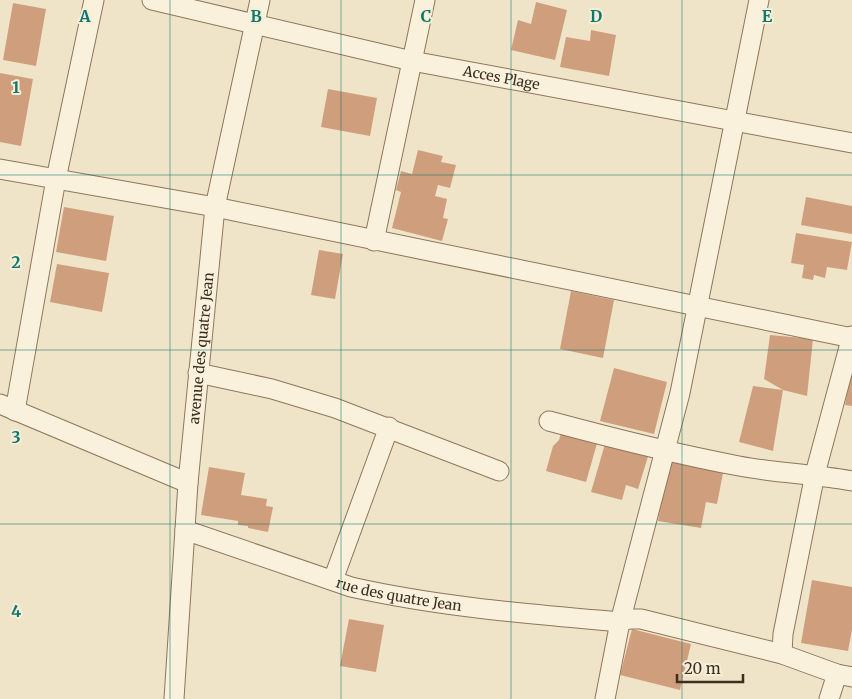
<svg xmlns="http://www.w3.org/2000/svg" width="852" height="699" font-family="Merriweather,serif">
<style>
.building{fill:#cf9f7d}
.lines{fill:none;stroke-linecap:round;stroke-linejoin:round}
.street-casing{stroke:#8d765c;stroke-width:21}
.street{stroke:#faf1dc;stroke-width:19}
.grid{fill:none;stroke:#0f766e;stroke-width:1;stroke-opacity:0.55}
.labels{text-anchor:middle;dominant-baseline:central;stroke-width:4;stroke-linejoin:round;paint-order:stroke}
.street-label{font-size:14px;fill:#3d2e20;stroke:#f7eed8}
.grid-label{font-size:16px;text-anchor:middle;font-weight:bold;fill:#0f766e;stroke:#f7eed8;stroke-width:4;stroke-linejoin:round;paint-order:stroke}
</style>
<rect width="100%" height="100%" fill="#f0e4c8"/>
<g class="building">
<path d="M536,2L567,10L555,60L511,50L518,20L531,24Z"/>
<path d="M13,3L46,9L36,66L3,60Z"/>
<path d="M591,30L616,35L609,76L560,67L566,37L590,41Z"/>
<path d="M0,73L33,79L21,146L0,142Z"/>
<path d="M328,89L377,98L370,136L321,127Z"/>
<path d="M418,150L443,156L441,162L456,165L450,188L438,185L435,196L447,199L443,218L448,219L442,241L392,228L401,192L396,190L401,171L412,174Z"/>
<path d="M806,197L852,206V234L801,225Z"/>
<path d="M64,207L114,216L106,261L56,252Z"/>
<path d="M796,233L852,242L847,270L827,267L825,278L814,275L813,280L802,278L804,265L791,263Z"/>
<path d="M319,250L343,254L335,299L311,295Z"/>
<path d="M57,264L109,273L102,312L50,302Z"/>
<path d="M571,291L614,300L603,358L560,349Z"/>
<path d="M770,335L813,339L807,396L783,390L764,379Z"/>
<path d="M614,368L667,382L654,434L600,421Z"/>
<path d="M851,372H852V406L845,405Z"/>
<path d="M753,386L783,390L773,451L739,442Z"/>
<path d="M562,430L598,440L586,482L546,471L553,446L559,440Z"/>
<path d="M607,437L650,450L638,489L626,485L622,500L591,492Z"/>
<path d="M669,458L724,468L717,504L706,502L701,528L658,521Z"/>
<path d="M209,467L245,473L241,495L267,499L266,506L273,507L268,532L248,528V526L238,525V521L201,515Z"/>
<path d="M812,580L852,587V630L848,651L801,643Z"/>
<path d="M349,619L384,625L376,672L340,666Z"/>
<path d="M632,629L691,644L680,690L620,675Z"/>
</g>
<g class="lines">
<g class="street-casing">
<g id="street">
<path id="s1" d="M152,0L412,61L852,143"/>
<path d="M0,169L215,207L852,338"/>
<path d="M374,241L425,0"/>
<path d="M198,373L272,389L335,408L499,471"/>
<path d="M0,404L188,483"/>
<path d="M15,411L56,179L94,0"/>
<path d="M549,421C612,438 675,454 739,466C776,473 814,474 852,481"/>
<path id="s2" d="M185,530L351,587C440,607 530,614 620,622L629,619H641L782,654L837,674L852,677"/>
<path d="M333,580L389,427"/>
<path d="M782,654L783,634L815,474L852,336"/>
<path id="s3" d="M174,699L188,483L215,207L260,0"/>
<path d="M605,699L620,622L680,393L759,0"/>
<path d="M829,699L837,674"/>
</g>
</g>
<use href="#street" class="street"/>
</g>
<path class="grid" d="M170,0V699M341,0V699M511,0V699M682,0V699M0,175H852M0,350H852M0,524H852"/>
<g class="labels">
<g class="street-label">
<text stroke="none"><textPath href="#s1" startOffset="358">Acces Plage</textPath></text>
<text stroke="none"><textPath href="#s3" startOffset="352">avenue des quatre Jean</textPath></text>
<text stroke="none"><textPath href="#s2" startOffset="224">rue des quatre Jean</textPath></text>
</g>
</g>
<g class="grid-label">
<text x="85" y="22">A</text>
<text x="256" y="22">B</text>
<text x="426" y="22">C</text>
<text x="596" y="22">D</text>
<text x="767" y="22">E</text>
<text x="16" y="93">1</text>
<text x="16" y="268">2</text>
<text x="16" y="443">3</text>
<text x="16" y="617">4</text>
</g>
<path d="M677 674v8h66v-8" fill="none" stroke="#3d2e20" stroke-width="2.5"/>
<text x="684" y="674" font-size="15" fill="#3d2e20" stroke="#f7eed8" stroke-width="4" paint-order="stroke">20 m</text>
</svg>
